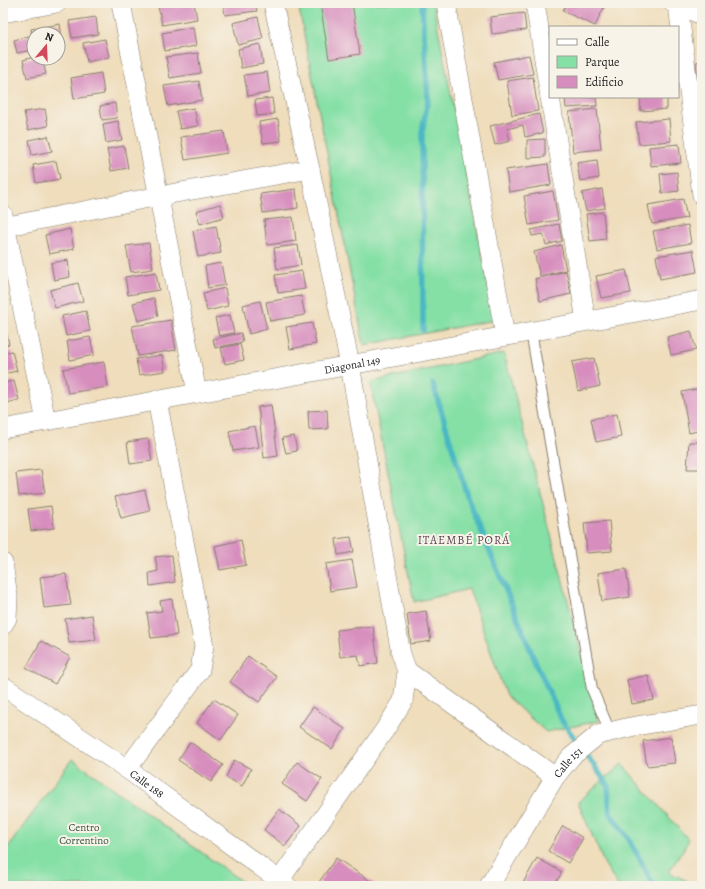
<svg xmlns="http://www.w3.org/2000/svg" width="705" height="889" font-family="Alegreya,serif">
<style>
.green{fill:#85e0a6;stroke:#507e61}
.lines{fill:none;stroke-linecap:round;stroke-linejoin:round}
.stream{stroke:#49b7c3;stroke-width:5.5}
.building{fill:#d78dbe}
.service-casing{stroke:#867c6c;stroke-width:12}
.minor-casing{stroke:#867c6c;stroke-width:20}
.service{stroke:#fff;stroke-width:10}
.minor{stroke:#fff;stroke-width:19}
.labels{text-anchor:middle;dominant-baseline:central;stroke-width:4;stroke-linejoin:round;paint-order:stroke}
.street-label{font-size:11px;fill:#1c1c1c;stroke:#f7f3e8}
.park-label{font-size:11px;fill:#3c5745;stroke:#f7f3e8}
.neighbourhood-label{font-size:12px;letter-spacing:1px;fill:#5d4455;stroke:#f7f3e8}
</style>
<rect width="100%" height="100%" fill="#f7f3e8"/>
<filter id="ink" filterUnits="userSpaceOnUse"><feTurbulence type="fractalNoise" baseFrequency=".025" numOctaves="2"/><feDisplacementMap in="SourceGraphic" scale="8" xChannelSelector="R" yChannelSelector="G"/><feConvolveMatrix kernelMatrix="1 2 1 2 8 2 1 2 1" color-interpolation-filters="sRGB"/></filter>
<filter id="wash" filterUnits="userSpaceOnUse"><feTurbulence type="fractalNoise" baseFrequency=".012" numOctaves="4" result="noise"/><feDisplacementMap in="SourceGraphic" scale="16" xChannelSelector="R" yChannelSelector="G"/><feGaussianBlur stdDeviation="0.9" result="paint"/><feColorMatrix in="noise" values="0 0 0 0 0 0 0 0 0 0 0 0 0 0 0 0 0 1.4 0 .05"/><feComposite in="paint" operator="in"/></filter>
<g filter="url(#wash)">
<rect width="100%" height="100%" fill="#efddbb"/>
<g class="green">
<path d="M298,3H433L495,320L364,345Z"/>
<path d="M504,353L599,721L546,732L506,696L469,589L414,602L370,382Z"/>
<path d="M72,759L248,886H3V854Z"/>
<path d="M622,764L689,840L669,872L697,886H618L604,863L578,802Z"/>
</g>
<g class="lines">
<g class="stream">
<path d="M422,3L428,100L422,132L423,330"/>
<path d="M433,384L468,499L536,663L562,721L608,785L610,813L630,841L652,882L656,886"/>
</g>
</g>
<g id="blocks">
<g class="building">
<path d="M175,3H194L197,19L162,25L158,6Z"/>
<path d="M223,3H255L257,11L225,15Z"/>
<path d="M320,3H352L360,54L329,59Z"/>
<path d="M566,3H606L595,26L563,11Z"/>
<path d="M524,13L526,30L492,34L490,17Z"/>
<path d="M96,17L98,34L72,38L69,21Z"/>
<path d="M258,17L263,39L238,45L233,23Z"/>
<path d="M60,24L63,45L58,46V34H34V41H33L31,29Z"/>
<path d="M193,27L196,46L165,51L162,33Z"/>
<path d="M29,36L32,50L17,53L14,40Z"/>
<path d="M105,39L109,57L87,62L83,43Z"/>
<path d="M260,44L263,64L241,68L238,49Z"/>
<path d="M198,53L201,73L170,78L166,57Z"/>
<path d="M529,55L533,74L498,80L494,62Z"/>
<path d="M34,57L42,58L46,74L27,78L23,60Z"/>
<path d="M702,61V82H698L696,62Z"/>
<path d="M267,72L270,93L248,96L244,75Z"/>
<path d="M101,73L104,94L74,99L71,78Z"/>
<path d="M533,77L538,111L512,115L507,81Z"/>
<path d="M199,81L202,100L168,106L164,86Z"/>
<path d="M565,97H596L597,106L566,108Z"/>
<path d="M640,97H667V109L641,111Z"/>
<path d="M272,98L274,114L257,116L255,100Z"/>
<path d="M115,103L117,118L102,120L100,106Z"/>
<path d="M194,108L198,126L180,129L176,111Z"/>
<path d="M45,109L48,126L28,130L24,112Z"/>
<path d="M597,109L601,149L573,152L569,112Z"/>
<path d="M539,114L543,133L525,137L523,125L507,129L510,141L495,145L490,126Z"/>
<path d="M278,119L281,141L263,143L259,122Z"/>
<path d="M669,119L671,141L639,144L636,122Z"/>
<path d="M118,121L122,140L106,143L103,124Z"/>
<path d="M224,131L227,153L185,160L181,137Z"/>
<path d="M48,136L52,151L32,155L29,140Z"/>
<path d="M545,139V157L527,158V140Z"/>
<path d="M679,144L681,163L651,166L649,147Z"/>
<path d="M124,146L128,168L111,171L107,149Z"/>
<path d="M597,160L599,178L580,181L577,163Z"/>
<path d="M56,161L60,179L36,183L33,165Z"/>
<path d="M548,164L551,185L509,192L506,170Z"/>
<path d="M677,172L679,191L662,193L660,174Z"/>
<path d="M296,189L298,208L263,213L260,194Z"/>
<path d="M602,189L605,208L586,211L582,193Z"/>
<path d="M553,191L558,220L529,225L524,196Z"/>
<path d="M683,199L687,218L652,224L648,205Z"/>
<path d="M220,204L224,217L200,224L196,211Z"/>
<path d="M603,212L606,239L590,241L586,214Z"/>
<path d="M293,217L296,241L267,245L264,220Z"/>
<path d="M559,224L562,241L546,245L543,234L532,236L531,230Z"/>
<path d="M688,225L691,243L657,249L653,231Z"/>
<path d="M216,226L221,253L198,257L193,231Z"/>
<path d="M70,229L74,249L49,254L45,235Z"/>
<path d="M149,243L153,269L131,272L126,246Z"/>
<path d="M298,245L301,265L277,269L274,248Z"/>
<path d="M561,245L566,270L540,276L534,252Z"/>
<path d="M693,250L697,272L660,279L656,256Z"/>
<path d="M68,260L70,277L54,280L51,263Z"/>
<path d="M221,263L225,285L208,288L205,266Z"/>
<path d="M626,270L631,293L601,298L596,276Z"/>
<path d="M302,271L305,289L278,293L275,275Z"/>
<path d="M566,271L571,294L540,301L535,279Z"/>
<path d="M156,272L159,290L128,295L125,277Z"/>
<path d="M78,283L83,301L55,308L50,290Z"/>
<path d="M225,288L228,306L207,311L203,293Z"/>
<path d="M301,296L305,315L270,321L266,302Z"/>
<path d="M154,298L158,316L138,321L133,303Z"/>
<path d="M260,301L267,329L249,334L243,305Z"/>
<path d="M86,311L90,331L66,336L62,316Z"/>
<path d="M230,315L234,333L219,336L215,318Z"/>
<path d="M171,320L176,350L138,356L132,326Z"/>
<path d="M312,323L316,344L290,349L286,327Z"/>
<path d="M5,326L9,344L3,346V327Z"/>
<path d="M691,331L696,350L671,355L667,337Z"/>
<path d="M241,333L243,342L215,348L213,339Z"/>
<path d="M90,337L94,355L70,360L67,341Z"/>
<path d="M240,344L244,360L225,364L221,348Z"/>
<path d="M12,351L17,371L3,374V353Z"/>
<path d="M162,355L165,371L139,375L136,359Z"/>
<path d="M594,358L600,386L578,391L572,362Z"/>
<path d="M104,362L108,387L68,393L63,369Z"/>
<path d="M14,381L19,400L3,404V383Z"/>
<path d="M702,388V430L689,433L682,392Z"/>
<path d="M271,405L278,456L264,458L258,407Z"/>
<path d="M327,410L328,429L309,430L308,411Z"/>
<path d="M617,414L621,437L596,442L591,419Z"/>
<path d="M255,426L259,447L233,451L229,431Z"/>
<path d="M294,436L297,451L286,453L282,438Z"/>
<path d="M148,439L152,461L130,464L127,442Z"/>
<path d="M689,442H702V469H687Z"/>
<path d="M41,470L45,493L19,496L16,473Z"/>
<path d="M145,490L150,511L121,518L115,497Z"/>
<path d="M51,506L54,528L31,531L28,509Z"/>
<path d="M609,521L612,551L587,553L584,523Z"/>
<path d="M351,537L354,552L338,555L336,539Z"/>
<path d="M241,540L246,565L220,570L215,546Z"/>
<path d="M172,555L175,582L150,586L149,573L158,571L155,557Z"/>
<path d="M352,560L357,587L330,591L326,564Z"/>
<path d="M626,569L630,597L602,601L598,573Z"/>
<path d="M66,574L71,605L44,608L40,577Z"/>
<path d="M172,599L177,635L151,638L147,613L162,611L160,601Z"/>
<path d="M426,611L431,641L411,644L407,614Z"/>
<path d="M92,615L96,640L69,643L65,619Z"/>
<path d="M373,626L378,663L360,666L358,655L340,657L337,630Z"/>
<path d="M41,641L70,657L55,684L26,668Z"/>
<path d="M248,656L277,677L259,702L230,682Z"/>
<path d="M648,675L654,700L632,704L627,680Z"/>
<path d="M214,699L238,715L221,740L197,723Z"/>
<path d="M313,707L345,729L332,749L299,727Z"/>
<path d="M671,737L675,763L647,766L643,741Z"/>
<path d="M190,742L223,765L211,782L178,760Z"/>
<path d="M234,760L251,769L242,786L226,777Z"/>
<path d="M297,762L322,779L307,801L282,784Z"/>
<path d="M279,809L301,826L285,846L264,830Z"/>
<path d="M563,826L583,838L568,863L548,851Z"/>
<path d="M336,858L378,886H325L319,882Z"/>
<path d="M537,858L562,872L554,886H528L523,883Z"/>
</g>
</g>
</g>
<g filter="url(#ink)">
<use href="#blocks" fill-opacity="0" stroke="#867c6c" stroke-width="1"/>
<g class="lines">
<g class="service-casing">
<path id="service" d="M531,331L592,689L610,732"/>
</g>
<g class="minor-casing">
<g id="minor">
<path d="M121,3L197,393"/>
<path d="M273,3L310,169L350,365L401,654L407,671L403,701L386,728L279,881"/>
<path d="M446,3L505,336"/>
<path d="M535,3L550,97"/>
<path d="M673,3L702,15"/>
<path d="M678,5L702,195"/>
<path d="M3,13L57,3"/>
<path d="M550,97L586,321"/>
<path d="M3,215L46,421"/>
<path d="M3,227L159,196L310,169"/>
<path id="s1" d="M3,429L702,300"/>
<path d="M3,563L8,597L7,618L3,625"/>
<path d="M407,671L555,777"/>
<path id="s2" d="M3,686L127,769L287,886"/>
<path d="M127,769L200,670L204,646L157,400"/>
<path id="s3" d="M489,886L555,777L571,757L598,735L630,727L702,715"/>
</g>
</g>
<use href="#service" class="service"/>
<use href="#minor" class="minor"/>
</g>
</g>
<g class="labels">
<g class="street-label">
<text stroke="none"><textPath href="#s1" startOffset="355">Diagonal 149</textPath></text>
<text stroke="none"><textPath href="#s3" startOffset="147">Calle 151</textPath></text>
<text stroke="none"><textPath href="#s2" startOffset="174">Calle 188</textPath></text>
</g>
<g class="park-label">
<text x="84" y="827">Centro<tspan x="84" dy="13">Correntino</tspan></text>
</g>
<g class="neighbourhood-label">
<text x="464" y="540">ITAEMBÉ PORÁ</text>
</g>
</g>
<rect width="705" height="889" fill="none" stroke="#f7f3e8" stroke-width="16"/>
<rect x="549" y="26" width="130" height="72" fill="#f7f3e8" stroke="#9f9d96"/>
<rect x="557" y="39" width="20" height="6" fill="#ffffff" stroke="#9f9d96"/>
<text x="585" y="46" font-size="12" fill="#1c1c1c">Calle</text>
<rect x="557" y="56" width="20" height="12" fill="#85e0a6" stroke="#9f9d96"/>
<text x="585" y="66" font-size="12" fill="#1c1c1c">Parque</text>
<rect x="557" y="76" width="20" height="12" fill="#d78dbe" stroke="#9f9d96"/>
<text x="585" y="86" font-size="12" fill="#1c1c1c">Edificio</text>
<g transform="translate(46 46) rotate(19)"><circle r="19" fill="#f7f3e8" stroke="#9f9d96"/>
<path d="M0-3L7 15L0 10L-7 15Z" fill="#d1495b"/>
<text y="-6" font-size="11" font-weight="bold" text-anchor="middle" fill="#1c1c1c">N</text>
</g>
</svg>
